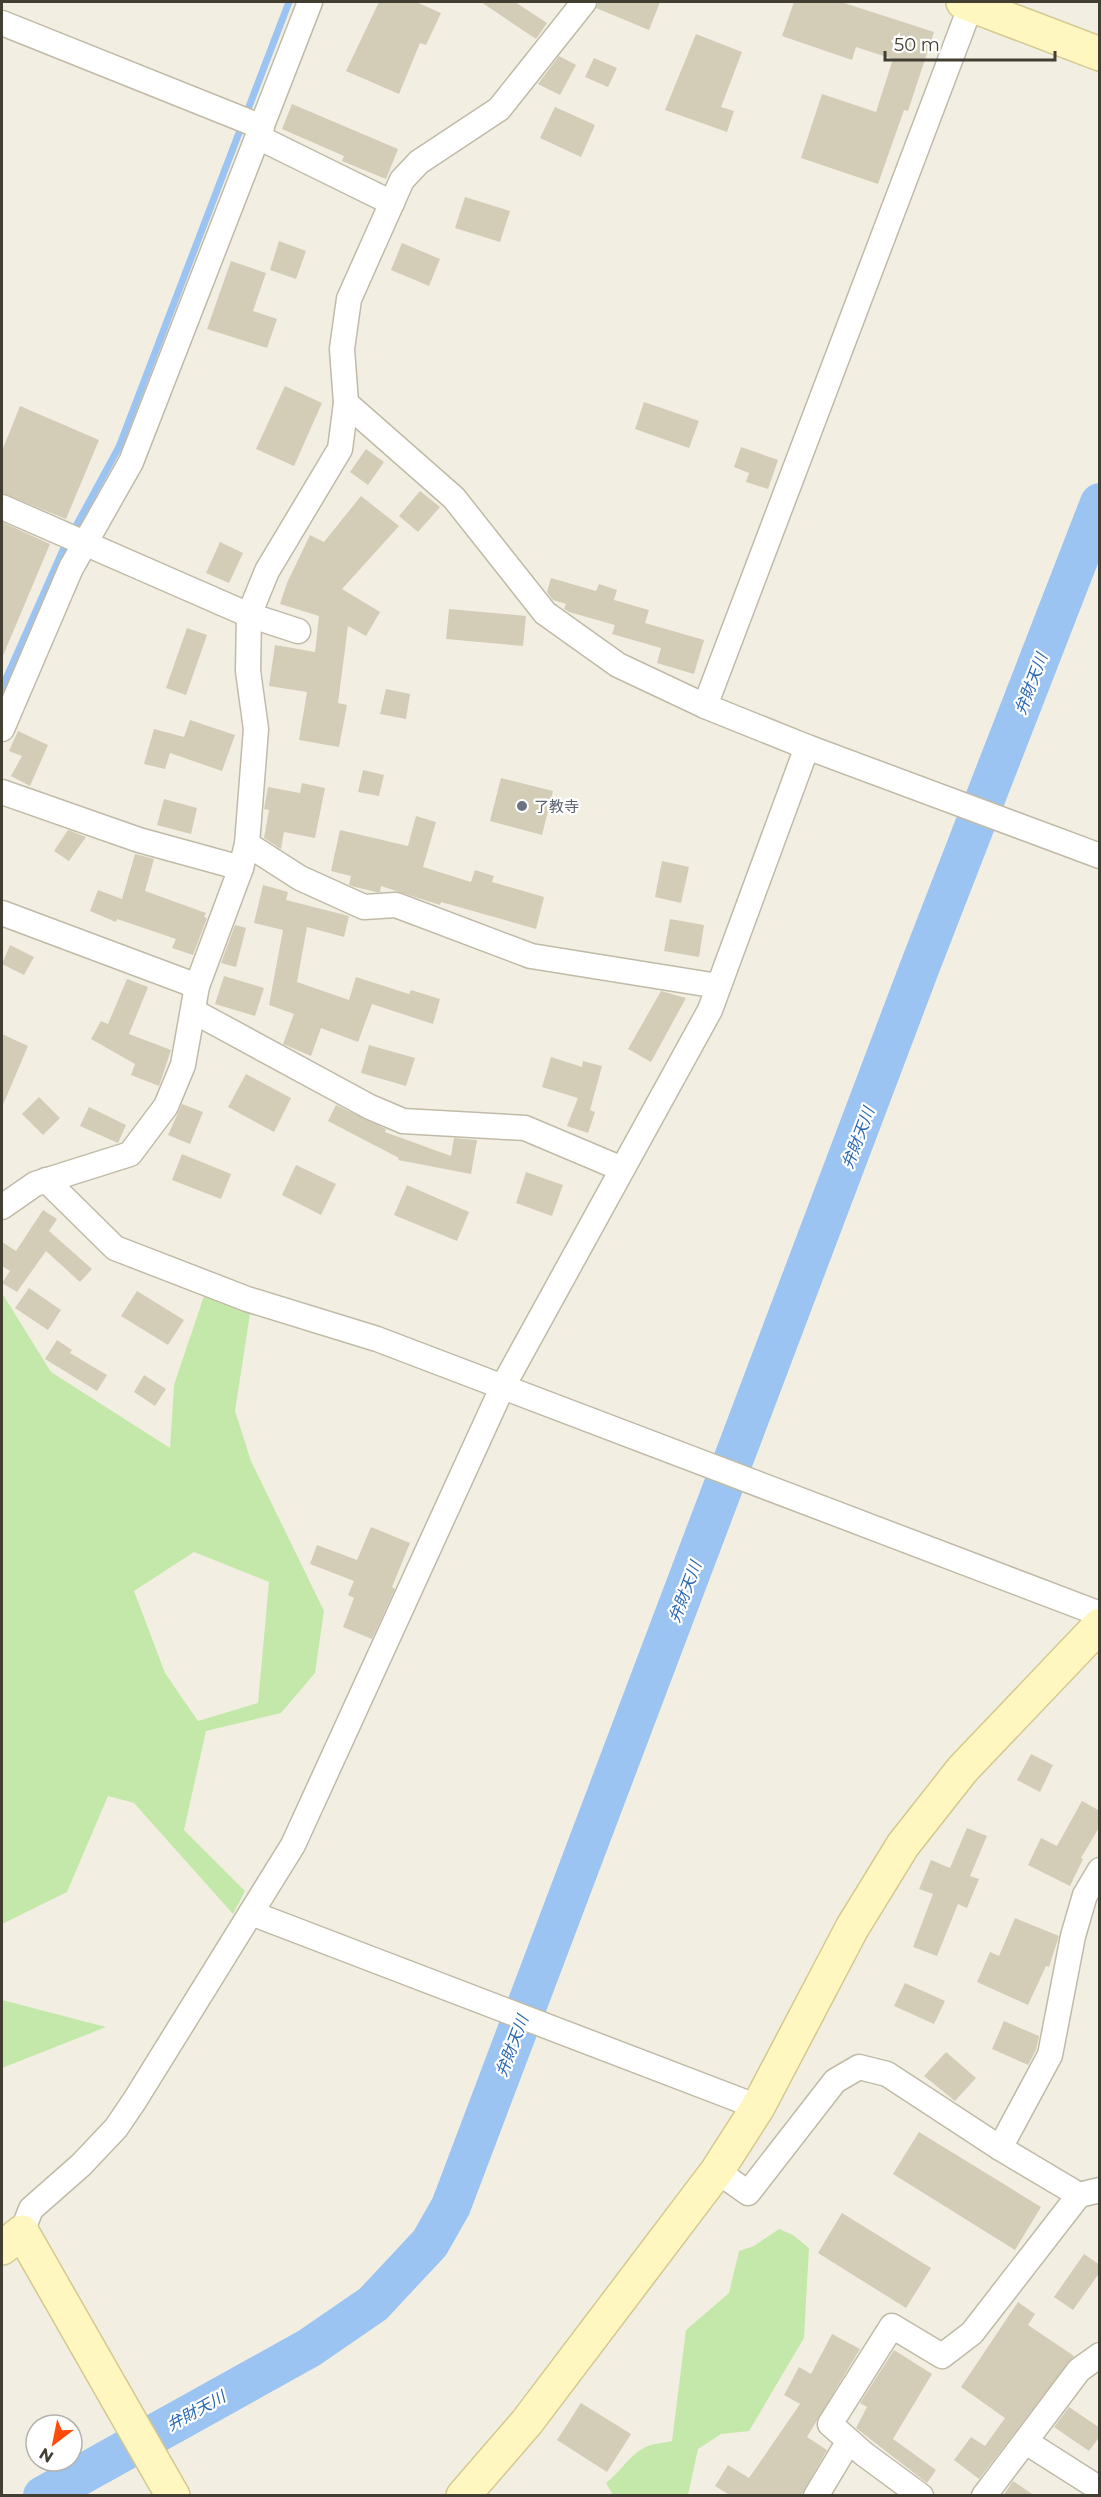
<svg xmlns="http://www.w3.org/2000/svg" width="1101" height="2497" font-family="Montserrat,'Noto Sans JP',sans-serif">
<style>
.green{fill:#c4e8a9;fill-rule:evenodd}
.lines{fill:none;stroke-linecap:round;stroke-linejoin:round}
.stream{stroke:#9bc4f2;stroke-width:7}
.river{stroke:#9bc4f2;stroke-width:40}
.building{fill:#d3ccb7}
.street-casing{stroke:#c0baa7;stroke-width:27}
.secondary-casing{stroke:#d3c990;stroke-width:36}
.street{stroke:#fff;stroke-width:24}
.secondary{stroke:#fff7bf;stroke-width:33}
.worship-dot{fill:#6b7280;stroke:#fff;stroke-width:2}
.labels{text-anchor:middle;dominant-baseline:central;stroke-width:4.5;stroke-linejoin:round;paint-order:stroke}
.worship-label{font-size:15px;fill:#5b616d;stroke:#fff;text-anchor:start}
.water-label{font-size:16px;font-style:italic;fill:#2968b1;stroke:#fff}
</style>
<rect width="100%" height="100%" fill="#f2efe2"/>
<g class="green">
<path d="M208,1284L250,1314L235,1411L251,1461L324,1611L315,1673L281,1713L206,1731L184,1830L245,1891L233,1914L134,1803L108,1796L67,1892L2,1924V1293L51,1372L170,1448L174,1385ZM194,1552L269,1582L258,1703L198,1721L165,1673L134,1591Z"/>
<path d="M2,2000L106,2027L2,2068Z"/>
<path d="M779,2229L793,2235L809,2248L804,2338L749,2431L721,2434L698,2449L688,2495H613L606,2483C621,2472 630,2453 648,2446C655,2443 664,2443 672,2441L686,2330L729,2293L739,2251L754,2246Z"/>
</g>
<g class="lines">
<path class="stream" d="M2,688L63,550L119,447L289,2"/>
<path class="river" d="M43,2496L309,2348L373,2304L430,2243L451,2206L919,969L1100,503"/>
</g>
<g class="building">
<path d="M379,2H416L441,13L426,45L420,43L399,94L346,71Z"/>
<path d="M481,2H515L547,23L536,39Z"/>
<path d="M598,2H660L649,30L596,8Z"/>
<path d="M794,2H841L934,32L908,111L904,110L878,184L801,158L822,94L876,112L893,59L856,47L852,60L782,36Z"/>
<path d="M696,34L742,52L721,107L734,111L727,132L665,110Z"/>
<path d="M559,56L576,65L560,95L538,84Z"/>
<path d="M594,58L617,68L608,87L585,77Z"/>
<path d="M292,104L398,149L386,179L342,161L344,156L282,129Z"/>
<path d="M555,107L595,125L581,157L540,138Z"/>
<path d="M465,197L510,211L500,242L455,228Z"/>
<path d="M279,241L306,251L296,279L270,270Z"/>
<path d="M402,243L440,259L429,286L391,270Z"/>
<path d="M231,261L266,273L253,311L277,319L267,348L207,329Z"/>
<path d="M285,386L322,403L294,466L256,449Z"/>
<path d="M644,402L699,421L689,448L635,429Z"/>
<path d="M20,406L99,440L66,519L2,493V451Z"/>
<path d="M741,447L778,460L768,489L746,482L749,473L734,467Z"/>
<path d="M366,449L384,462L368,485L350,472Z"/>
<path d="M420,491L440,507L418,532L399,516Z"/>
<path d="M361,496L399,526L342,589L380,612L366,636L348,626L338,703L347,705L339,747L299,740L307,692L269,686L275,645L315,652L319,616L280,604L287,583L310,535L324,542Z"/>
<path d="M2,522L50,544L2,658Z"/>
<path d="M220,542L243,553L229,583L206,573Z"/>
<path d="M551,578L596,591L599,584L617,590L614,600L649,610L645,623L704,640L694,674L657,663L661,648L612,634L615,625L569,612L564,609L566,604L553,600L547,592Z"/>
<path d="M449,609L526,616L523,646L446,639Z"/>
<path d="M187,628L207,635L186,695L166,688Z"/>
<path d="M386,689L410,694L406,719L380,714Z"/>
<path d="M190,720L235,735L222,771L170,753L165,769L144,764L154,729L184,737Z"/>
<path d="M18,731L48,745L30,786L11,776L22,756L9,751Z"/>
<path d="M363,770L384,775L379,796L358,792Z"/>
<path d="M501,778L553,791L542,835L490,821Z"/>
<path d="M302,783L325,788L315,838L284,832L281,849L264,838L269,810L264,809L268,787L300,793Z"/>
<path d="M164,799L197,808L191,834L157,825Z"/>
<path d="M416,816L436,822L423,867L471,882L475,870L494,876L492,882L544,897L536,929L441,902L440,905L381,886L380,892H376L355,887L349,885L351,876L331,871L340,830L408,846Z"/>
<path d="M68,830L86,837L69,861L54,851Z"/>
<path d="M135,854L154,859L145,891L206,913L204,917L207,918L193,955L172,948L176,939L117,919L116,922L90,911L98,890L122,899Z"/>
<path d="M662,861L689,867L681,903L655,897Z"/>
<path d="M263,885L288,892L286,900L349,916L344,937L307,927L297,982L349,1000L356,977L409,994L411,990L440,999L433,1024L372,1004L358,1042L321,1028L311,1056L283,1044L294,1014L269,1005L283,930L254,923Z"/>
<path d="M670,919L704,925L699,957L664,951Z"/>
<path d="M235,925L246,928L236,967L221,963Z"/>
<path d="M10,945L34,957L24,975L2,964Z"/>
<path d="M224,976L264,988L255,1016L215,1004Z"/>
<path d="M127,979L148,987L129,1034L171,1050L159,1086L131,1075L135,1064L91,1039L101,1021L108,1024Z"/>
<path d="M661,991L686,998L651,1062L628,1049Z"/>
<path d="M2,1034L28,1046L2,1107Z"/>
<path d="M369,1045L415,1058L406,1086L361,1073Z"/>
<path d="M551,1057L582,1067L583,1061L602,1066L590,1110L595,1112L588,1133L567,1126L578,1098L542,1087Z"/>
<path d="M246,1074L291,1098L274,1132L228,1107Z"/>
<path d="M39,1097L60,1118L43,1135L22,1114Z"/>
<path d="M182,1104L203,1112L190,1144L168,1135Z"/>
<path d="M336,1105L386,1129L385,1132L451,1156L454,1138L477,1140L471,1174L398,1160L399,1158L328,1121Z"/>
<path d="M89,1107L126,1125L118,1143L80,1126Z"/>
<path d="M182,1154L231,1174L221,1199L172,1180Z"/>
<path d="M296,1165L336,1184L321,1215L282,1195Z"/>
<path d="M526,1172L563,1185L552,1216L516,1203Z"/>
<path d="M407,1185L469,1212L457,1241L394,1215Z"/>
<path d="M43,1210L57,1219L49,1231L92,1269L80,1282L46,1251L17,1292L2,1283L10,1271L2,1266V1242L16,1251Z"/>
<path d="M29,1288L61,1310L48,1330L15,1308Z"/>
<path d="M137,1291L184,1320L168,1345L121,1316Z"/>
<path d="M57,1340L72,1350L70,1353L107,1375L97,1391L45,1359Z"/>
<path d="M144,1375L166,1389L155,1406L134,1392Z"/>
<path d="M371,1527L410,1543L392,1587L395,1589L372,1639L343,1627L354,1598L348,1595L354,1581L310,1564L317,1545L357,1560Z"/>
<path d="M1031,1754L1053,1765L1040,1792L1017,1780Z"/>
<path d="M1082,1801L1100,1811V1826L1081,1858L1083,1859L1070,1886L1028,1865L1041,1838L1057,1846Z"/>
<path d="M967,1828L987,1836L970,1876L979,1879L967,1908L958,1904L937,1956L913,1947L933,1894L919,1889L931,1860L950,1868Z"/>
<path d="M1015,1918L1059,1936L1049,1967L1046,1966L1028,2005L977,1982L990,1952L999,1956Z"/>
<path d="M905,1983L945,2001L934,2024L894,2006Z"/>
<path d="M1004,2021L1039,2036L1036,2050L1028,2065L992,2049Z"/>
<path d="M946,2052L976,2078L955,2101L924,2076Z"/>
<path d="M919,2132L1041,2207L1015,2250L893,2174Z"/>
<path d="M842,2213L931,2268L906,2308L818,2253Z"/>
<path d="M1084,2254L1100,2265V2272L1073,2310L1054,2297Z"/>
<path d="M1018,2302L1035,2314L1028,2325L1074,2356L979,2479L954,2460L971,2437L985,2446L1005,2418L961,2387Z"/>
<path d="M832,2334L860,2349L807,2437L827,2450L801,2496H731L715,2486L728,2465L749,2478L800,2404L784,2395L799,2367L811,2374Z"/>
<path d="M894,2350L932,2374L893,2439L936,2470L927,2483L856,2428L867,2407L860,2403Z"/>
<path d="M581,2403L631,2434L607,2472L557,2440Z"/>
<path d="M1069,2407L1100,2428V2436L1089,2451L1054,2427Z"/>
<path d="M1013,2481L1035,2496H1003Z"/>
</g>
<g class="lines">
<g class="street-casing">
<g id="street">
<path d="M2,23L262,127"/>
<path d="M258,137L392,203"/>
<path d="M346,403L454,498L545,613L618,665L705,706L807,747L1100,856"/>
<path d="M2,507L249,615L298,631"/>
<path d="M705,706L971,5"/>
<path d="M2,729L71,568L131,462L310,2"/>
<path d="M2,792L139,840L241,868"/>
<path d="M247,844L300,878L364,907L396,905L531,956L718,986"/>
<path d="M2,913L197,986"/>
<path d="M193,1011L370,1107L403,1121L525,1128L622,1169"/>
<path d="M46,1180L115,1248L247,1299L377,1339L1100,1614"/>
<path d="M2,1207L35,1184L130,1154L166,1106L183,1065L197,986L241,868L247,844L256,729L248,671L249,615L267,571L340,449L346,403L342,349L349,299L402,180L419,162L499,109L584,2"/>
<path d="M251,1913L758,2107"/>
<path d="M1000,2148L1050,2055L1073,1936L1085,1895L1100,1870"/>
<path d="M717,2171L748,2193L835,2081L859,2067L887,2074L1000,2148L1079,2195L1100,2190"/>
<path d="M22,2232L31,2209L81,2165L116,2128L135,2100L293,1845L502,1388L710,1010L807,747"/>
<path d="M1026,2442L1100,2489"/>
<path d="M816,2496L849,2441"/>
<path d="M921,2496L864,2454L830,2424L892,2326L942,2356L972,2333L1079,2195"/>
<path d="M984,2496L1079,2370L1100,2355"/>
</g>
</g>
<g class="secondary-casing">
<g id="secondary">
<path d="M963,2L1100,54"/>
<path d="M2,2248L22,2232L173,2496"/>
<path d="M463,2496L527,2422L717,2171L758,2107L852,1928L903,1845L962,1770L1100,1625"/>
</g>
</g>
<use href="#street" class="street"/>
<use href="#secondary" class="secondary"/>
</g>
<circle class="worship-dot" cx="522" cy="806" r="6"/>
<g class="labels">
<g class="worship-label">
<text x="534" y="806">了教寺</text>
</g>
<g class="water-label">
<text transform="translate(1031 684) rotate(-69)">弁財天川</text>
<text transform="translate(858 1138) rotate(-69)">弁財天川</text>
<text transform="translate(685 1592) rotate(-69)">弁財天川</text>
<text transform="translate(512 2046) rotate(-69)">弁財天川</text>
<text transform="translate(196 2411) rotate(-29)">弁財天川</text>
</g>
</g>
<rect width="1101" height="2497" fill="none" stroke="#433e32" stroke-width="6"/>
<g transform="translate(54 2443) rotate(212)"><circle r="28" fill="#ffffff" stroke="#b4b2ad" stroke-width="1.5"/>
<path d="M0-4.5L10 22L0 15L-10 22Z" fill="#ff4c0c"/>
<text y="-9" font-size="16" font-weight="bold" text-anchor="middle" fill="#433e32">N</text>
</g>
<path d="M885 51v9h170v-9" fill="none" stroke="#433e32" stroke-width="3"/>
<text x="894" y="51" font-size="18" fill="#433e32" stroke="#ffffff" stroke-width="4.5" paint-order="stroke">50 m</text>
</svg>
